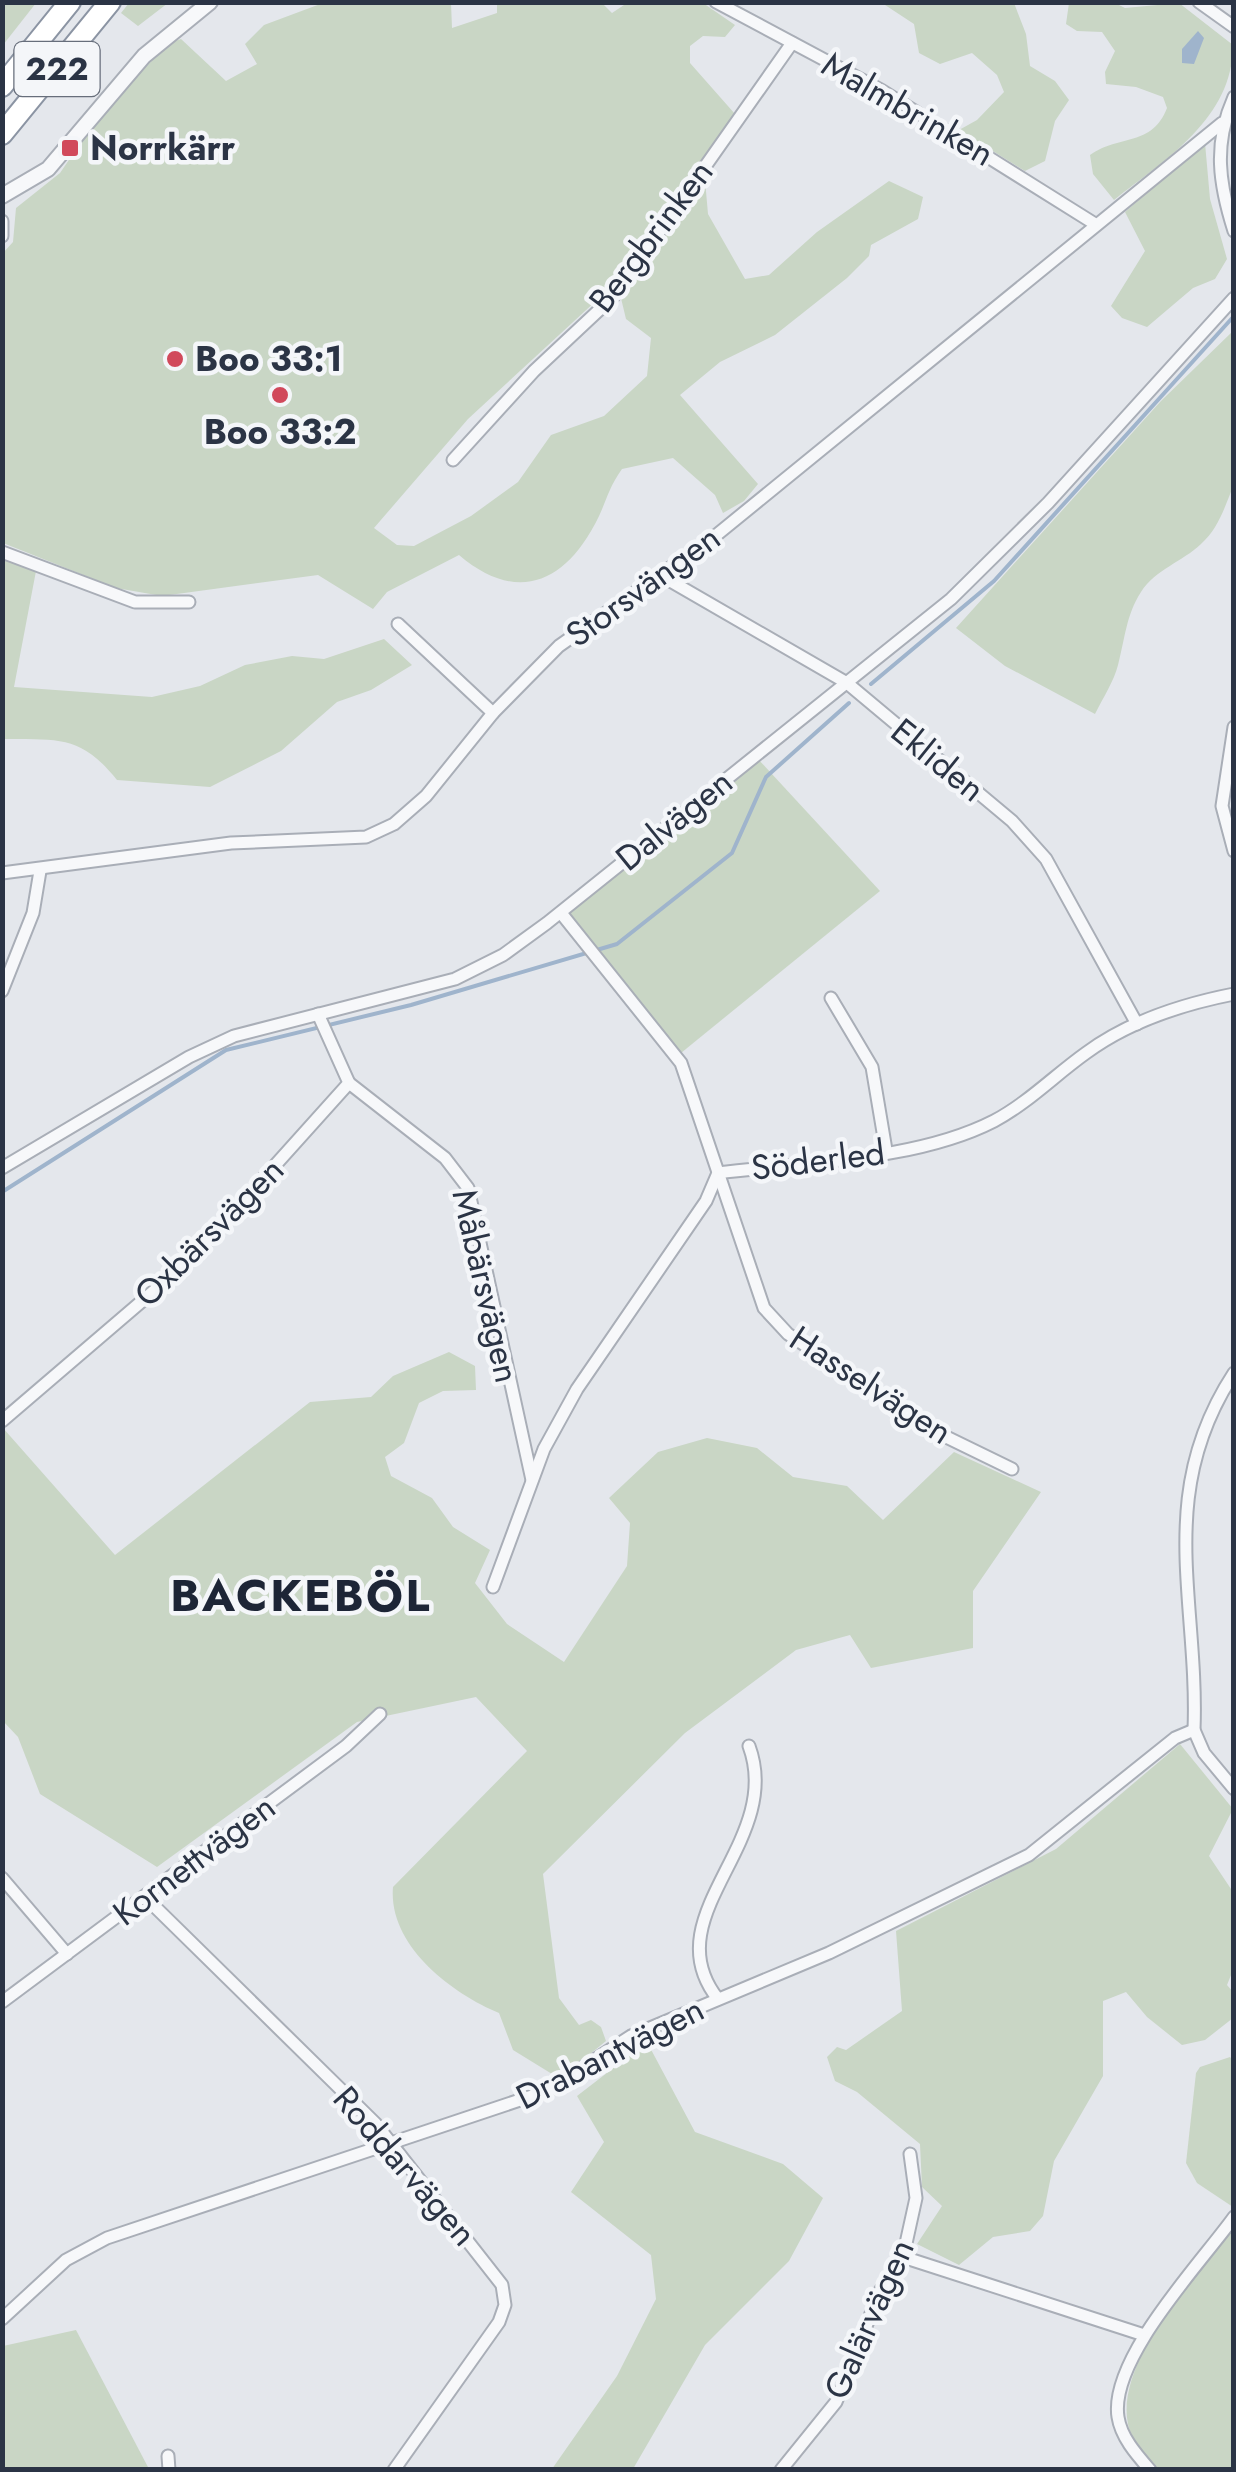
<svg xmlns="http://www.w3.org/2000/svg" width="1236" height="2472" font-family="Jost,sans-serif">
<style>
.green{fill:#c9d6c5;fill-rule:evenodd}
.water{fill:#9fb4cc}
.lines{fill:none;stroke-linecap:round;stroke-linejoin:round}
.stream{stroke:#9fb4cc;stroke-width:4}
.minor-casing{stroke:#a9aeb7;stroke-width:15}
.tertiary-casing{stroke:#a9aeb7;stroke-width:18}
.motorway-casing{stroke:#8b94a3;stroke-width:24}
.minor{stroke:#f7f8fa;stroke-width:11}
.tertiary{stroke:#f7f8fa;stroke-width:14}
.motorway{stroke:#fff;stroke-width:20}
.poi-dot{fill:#d1495b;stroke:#f4f6f9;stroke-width:4}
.labels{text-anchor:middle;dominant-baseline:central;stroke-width:9;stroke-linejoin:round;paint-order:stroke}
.shield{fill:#f4f6f9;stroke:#676e7b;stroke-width:2.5}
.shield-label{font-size:32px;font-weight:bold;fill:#2b3445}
.street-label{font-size:35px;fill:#2b3445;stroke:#f4f6f9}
.poi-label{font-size:35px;font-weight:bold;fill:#2b3445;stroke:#f4f6f9;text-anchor:start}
.district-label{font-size:45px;font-weight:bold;letter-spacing:2.5px;fill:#1d2536;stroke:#f4f6f9}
</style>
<rect width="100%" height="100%" fill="#e4e7ec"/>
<g class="green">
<path d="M3,2L36,3L3,45L2,3Z"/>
<path d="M368,2L451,3L452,28L497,13V3H602L612,13L627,3H703L735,25L725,37L703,36L690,46V63L735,114L698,166L705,180L708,214L745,279L769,275L817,232L889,181L923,197L918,219L871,245L869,256L847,278L775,335L720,362L680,395L758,484L744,501L723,513L715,495L673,458L622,469C607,490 606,504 595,524C562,586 514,602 459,555L387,592L373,609L318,575L162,596L116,588L3,543L2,254L13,242L16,208L60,173L101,113L169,43L181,39L226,81L257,64L245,44L264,25L323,3ZM610,288L620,294L626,319L651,338L647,376L604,416L551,435L518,482L471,516L414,546L397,545L374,528L468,419Z"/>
<path d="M129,3V2L168,3L138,26L121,13Z"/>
<path d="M882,3H1014L1026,34L1030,66L1055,81L1069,100L1055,121L1045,161L1025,171L959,130L977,120L1004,92L997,75L972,53L940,64L919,53L914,24Z"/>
<path d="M1069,3H1115L1125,8L1179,3L1233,45C1233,118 1166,159 1114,200L1093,174L1090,155C1120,134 1152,147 1167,108L1163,97L1136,87L1106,84L1105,72L1115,51L1102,32L1077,31L1066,24Z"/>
<path d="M1205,143L1210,199L1227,259L1215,279L1193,288L1147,327L1122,318L1111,306L1145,251L1125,212Z"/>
<path d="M1233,331L1234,484C1225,506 1219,528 1201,544C1182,562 1156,569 1141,592C1126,615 1125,639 1118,665C1114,681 1103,698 1095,714L1005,666L956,628L1161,401Z"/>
<path d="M3,559L36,571L14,687L152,697L200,686L245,665L292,656L324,659L384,639L412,665L371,690L337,702L281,751L210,787L117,780C80,734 58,740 3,739Z"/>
<path d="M758,759L880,891L681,1053L568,912Z"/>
<path d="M449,1352L475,1366L476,1390L443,1391L419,1403L404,1443L385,1457L391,1476L432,1498L453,1527L490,1550L475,1583L507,1624L564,1662L627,1566L630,1523L609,1498L658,1452L707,1438L757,1448L793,1477L847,1486L883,1520L954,1452L1041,1492L973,1591V1648L871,1668L850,1635L796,1650L685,1733L543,1874L559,1998L579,2025L591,2020L601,2027L606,2041L584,2059L552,2074L513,2050L499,2013C451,1993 388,1945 393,1887L527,1751L476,1697L357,1722L157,1867L40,1794L18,1737L3,1721V1428L115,1555L310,1402L371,1397L393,1376Z"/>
<path d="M1180,1744L1233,1809L1209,1856L1233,1892V1970L1227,1985L1233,1992V2018L1205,2040L1182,2045L1147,2017L1126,1992L1103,2001V2076L1054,2161L1043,2216L1030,2231L993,2237L959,2265L917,2244L942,2206L922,2187L920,2144L857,2092L835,2081L827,2057L837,2047L846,2050L902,2011L896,1931L1056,1849Z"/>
<path d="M647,2042L695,2132L783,2164L823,2198L789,2261L705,2345L633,2469H552L617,2376L656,2299L651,2255L571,2192L604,2142L577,2096Z"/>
<path d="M1230,2057L1234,2062L1233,2207L1197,2183L1186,2163L1196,2073L1200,2067Z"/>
<path d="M1233,2224V2469H1157C1147,2457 1131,2440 1128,2424C1115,2362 1197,2273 1233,2224Z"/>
<path d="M76,2330L149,2469L5,2470L3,2465V2346Z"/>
</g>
<path class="water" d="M1198,31L1204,38L1194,64L1182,63V49Z"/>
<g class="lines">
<g class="stream">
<path d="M871,684L994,581L1234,316"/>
<path d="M2,1192L226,1050L411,1005L617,944L732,853L766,777L849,703"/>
</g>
<g class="minor-casing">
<g id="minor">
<path d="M716,2L881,90L1095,224"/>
<path d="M1199,2L1234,27"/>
<path d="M1234,97C1213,144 1219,184 1234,231"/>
<path d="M2,221V236"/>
<path d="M453,460L534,371L614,296L792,43"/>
<path d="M2,552L135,602H189"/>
<path d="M660,575L847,683L1012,821L1046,859L1137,1024"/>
<path d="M398,624L493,713"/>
<path d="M1234,727L1222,806L1234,851"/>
<path d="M2,873L231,843L366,837L394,824L426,796L493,713L559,646L714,537L1222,123"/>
<path d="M561,913L681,1063L764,1308L788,1334L934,1431L1012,1469"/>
<path d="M2,991L33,913L40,871"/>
<path d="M831,998L872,1067L886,1150"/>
<path d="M349,1083L445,1158L468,1188L532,1480"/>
<path d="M2,1168L189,1057L234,1036L455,979L503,955L547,923L951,599L1048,503L1234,298"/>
<path d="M1234,1373C1154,1495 1199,1601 1194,1730L1204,1753L1234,1789"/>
<path d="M2,1421L190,1260L349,1083L318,1014"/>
<path d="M493,1587L544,1449L577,1389L706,1201L718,1173C804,1162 916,1161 994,1121C1028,1103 1055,1075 1086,1053C1128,1022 1183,1004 1234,994"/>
<path d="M2,1878L67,1954"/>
<path d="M145,1897L375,2123L502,2285L505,2305L499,2322L394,2470"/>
<path d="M718,1999C652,1916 785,1843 749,1746"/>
<path d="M2,2002L346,1746L380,1714"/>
<path d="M903,2257L1144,2335"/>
<path d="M2,2319L66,2260L107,2238L547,2091L631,2036L829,1953L1029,1855L1175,1738L1194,1730"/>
<path d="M168,2456L169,2470"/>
<path d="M781,2470L836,2402L880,2291L903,2257L916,2198L910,2154"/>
<path d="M1150,2470C1136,2454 1121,2437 1118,2417C1109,2359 1201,2263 1234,2217"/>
</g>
</g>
<g class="tertiary-casing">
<path id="tertiary" d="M2,196L48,169L144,56L210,2"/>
</g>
<g class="motorway-casing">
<g id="motorway">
<path d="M2,86L70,2"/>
<path d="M2,134L110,2"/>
</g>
</g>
<use href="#minor" class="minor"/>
<use href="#tertiary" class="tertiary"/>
<use href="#motorway" class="motorway"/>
</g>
<g class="poi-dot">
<rect x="60" y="138" width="20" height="20" rx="5"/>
<circle cx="175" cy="359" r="10"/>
<circle cx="280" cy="395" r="10"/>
</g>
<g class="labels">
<rect class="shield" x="14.5" y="42" width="85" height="54" rx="8"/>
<g class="shield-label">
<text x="57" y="69">222</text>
</g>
<g class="street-label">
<text transform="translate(908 109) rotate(30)">Malmbrinken</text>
<text transform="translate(651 236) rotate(-53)">Bergbrinken</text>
<text transform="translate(643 586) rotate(-36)">Storsvängen</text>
<text transform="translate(938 760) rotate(39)">Ekliden</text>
<text transform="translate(674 820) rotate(-39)">Dalvägen</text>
<text transform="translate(818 1160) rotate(-7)">Söderled</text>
<text transform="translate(209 1232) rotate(-45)">Oxbärsvägen</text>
<text transform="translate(486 1286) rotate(77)">Måbärsvägen</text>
<text transform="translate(871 1385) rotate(33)">Hasselvägen</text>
<text transform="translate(194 1860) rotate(-37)">Kornettvägen</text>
<text transform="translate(610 2053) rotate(-27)">Drabantvägen</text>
<text transform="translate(405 2166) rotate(49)">Roddarvägen</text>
<text transform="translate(869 2319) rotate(-66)">Galärvägen</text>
</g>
<g class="poi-label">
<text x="90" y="148">Norrkärr</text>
<text x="195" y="359">Boo 33:1</text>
<text x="280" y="432" text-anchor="middle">Boo 33:2</text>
</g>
<g class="district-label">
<text x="301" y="1595">BACKEBÖL</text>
</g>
</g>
<rect width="1236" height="2472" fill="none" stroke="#2b3445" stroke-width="10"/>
</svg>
